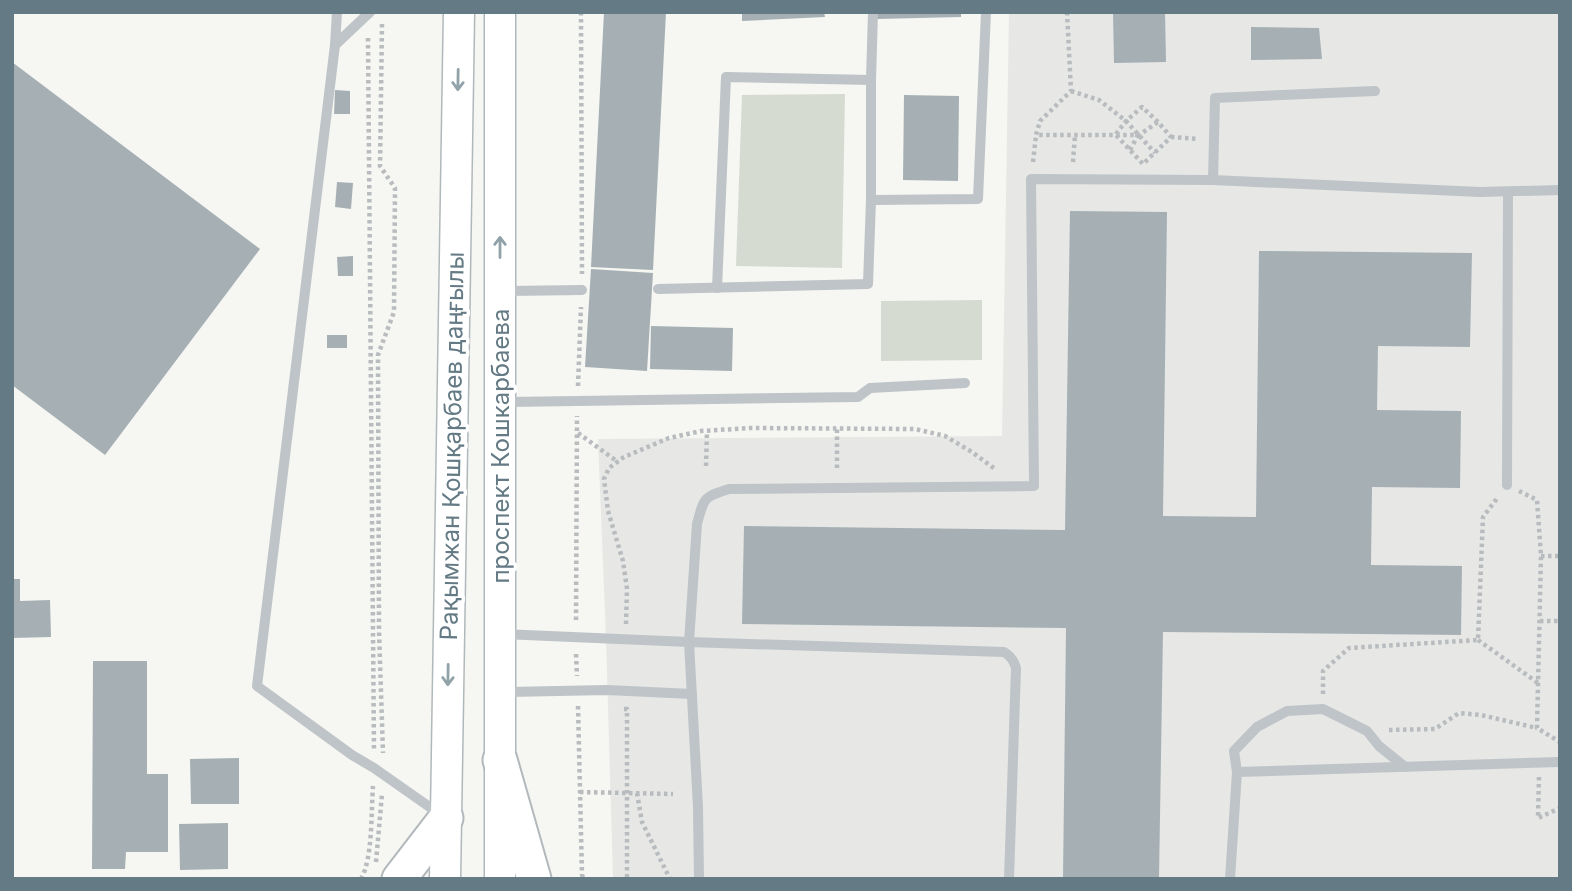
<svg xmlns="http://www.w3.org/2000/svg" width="1572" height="891" font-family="Inter,sans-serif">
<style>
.built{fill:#e7e7e6}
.green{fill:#d6dbd1}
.building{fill:#a6b0b4}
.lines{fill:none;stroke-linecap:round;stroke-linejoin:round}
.secondary-casing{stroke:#b1b8bb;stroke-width:33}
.primary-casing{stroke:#b2b8bb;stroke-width:37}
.path{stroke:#b8bcbe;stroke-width:4.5;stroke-dasharray:3.5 3.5;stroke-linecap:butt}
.lane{stroke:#bec4c7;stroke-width:10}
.secondary{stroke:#fff;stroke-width:30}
.primary{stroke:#fff;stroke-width:33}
.oneway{stroke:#92a2a9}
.labels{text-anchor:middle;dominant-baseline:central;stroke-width:7;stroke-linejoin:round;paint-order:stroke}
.street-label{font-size:24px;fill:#647a84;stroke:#fff}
</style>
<rect width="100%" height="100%" fill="#f6f6f2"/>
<path class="built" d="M1009,12H1560V879H613L606,638L598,439L1002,436Z"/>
<g class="green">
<path d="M845,94L842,268L736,266L742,95Z"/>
<path d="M982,300V360L881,361V301Z"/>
</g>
<g class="building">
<path d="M604,12H666L653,270L591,267Z"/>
<path d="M742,12H824L825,17L742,21Z"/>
<path d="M877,12H961V17L877,19Z"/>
<path d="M1113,12H1165L1166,62L1114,63Z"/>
<path d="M1251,27L1319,28L1322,59L1251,60Z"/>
<path d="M12,62L260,249L105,455L12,385Z"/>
<path d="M335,90L350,91V114H334Z"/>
<path d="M904,95L959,96L958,181L903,180Z"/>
<path d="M337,182L353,183L351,209L335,207Z"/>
<path d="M1070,211L1167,212L1163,516L1256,517L1259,251L1472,253L1470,347L1378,346L1377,410L1461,411L1460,488L1372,487L1371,565L1462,566L1461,635L1163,632L1159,879H1063L1066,628L742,624L744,526L1065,530Z"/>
<path d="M353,256V276H338L337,257Z"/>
<path d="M591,269L653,273L647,371L585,367Z"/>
<path d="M651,326L733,328L732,371L650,369Z"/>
<rect x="327" y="335" width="20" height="13"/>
<path d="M12,579H20V601L50,600L51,637L12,638Z"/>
<path d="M93,661H147V774H168V852H126L125,869H92Z"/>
<path d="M239,758V804H191L190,759Z"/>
<path d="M228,823V869L180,870L179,824Z"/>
</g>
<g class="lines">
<g class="secondary-casing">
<g id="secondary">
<path d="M500,12V879"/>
<path d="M445,879L459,12"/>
</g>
</g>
<g class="primary-casing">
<g id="primary">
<path d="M500,760L534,879"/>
<path d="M399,879L446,818"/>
</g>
</g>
<g class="path">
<path d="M581,12L582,274"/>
<path d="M1067,12L1071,91L1040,121L1036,135H1139L1158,122"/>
<path d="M382,24L380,166L395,188L394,312L378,355L379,631L383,753"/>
<path d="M368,38L374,750"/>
<path d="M1071,91L1099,100L1126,121L1155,153"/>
<path d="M1116,134L1126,121L1142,107L1158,122L1171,137L1143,164L1116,135"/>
<path d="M1171,137L1198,139"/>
<path d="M1130,150L1138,135"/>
<path d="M1033,162L1036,135"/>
<path d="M1073,162L1075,135"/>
<path d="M578,386L581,307"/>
<path d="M578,433L618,462"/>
<path d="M706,466L707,431"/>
<path d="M837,468V429"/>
<path d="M1519,491L1537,500L1541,556L1537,728L1560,742"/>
<path d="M1541,556H1560"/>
<path d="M576,620L577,416"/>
<path d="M1540,621H1560"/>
<path d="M626,624L627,589L623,561L608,511L604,479L609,468L624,457L669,438L701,431L751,428L915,429L945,436L972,452L995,469"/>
<path d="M1478,640L1538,683"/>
<path d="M576,654L577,676"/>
<path d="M1323,694V671L1349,648L1478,640L1483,517L1498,497"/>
<path d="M578,706L582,875L584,879"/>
<path d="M624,709H627V879"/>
<path d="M1389,730L1435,729L1459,713L1481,715L1537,728"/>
<path d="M1539,777L1538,818L1560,808"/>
<path d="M580,792L673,794"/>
<path d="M637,793L642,822L670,879"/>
<path d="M376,862L382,794"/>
<path d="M361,879C373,858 371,811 373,786"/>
</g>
<g class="lane">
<path d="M337,12L335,45L257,686L352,755L374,768L441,815"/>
<path d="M335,45L370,12"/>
<path d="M871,80L873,12"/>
<path d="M1375,91L1215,98L1213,180L1480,192L1560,190"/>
<path d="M717,288L726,77L871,80V200"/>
<path d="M658,289L868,284L871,200L978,199L986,12"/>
<path d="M503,291L582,290"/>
<path d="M503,402L858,397L870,388L965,383"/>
<path d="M1507,485L1508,192"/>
<path d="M502,634L689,642L698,807L699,879"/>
<path d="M503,692L607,690L692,694"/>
<path d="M1237,772L1234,751L1257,727L1287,711L1323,709L1367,731L1379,746L1405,767"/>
<path d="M1009,879L1016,668C1014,661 1011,656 1004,652L689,642L697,524C704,498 703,497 729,489L1034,486L1031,179L1213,180"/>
<path d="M1230,879L1237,772L1560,762"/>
</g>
<use href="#secondary" class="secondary"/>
<use href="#primary" class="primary"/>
</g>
<defs><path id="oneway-shaft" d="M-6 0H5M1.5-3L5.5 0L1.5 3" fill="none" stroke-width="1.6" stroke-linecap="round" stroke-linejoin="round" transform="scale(1.75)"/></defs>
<g class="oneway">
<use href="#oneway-shaft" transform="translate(458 80) rotate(91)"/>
<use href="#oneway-shaft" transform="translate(500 247) rotate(-90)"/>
<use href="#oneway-shaft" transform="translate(448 675) rotate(91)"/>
</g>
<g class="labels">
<g class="street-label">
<text transform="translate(452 446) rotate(-89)">Рақымжан Қошқарбаев даңғылы</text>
<text transform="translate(500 446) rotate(-90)">проспект Кошкарбаева</text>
</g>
</g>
<rect width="1572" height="891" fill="none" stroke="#647a84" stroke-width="28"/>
</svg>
